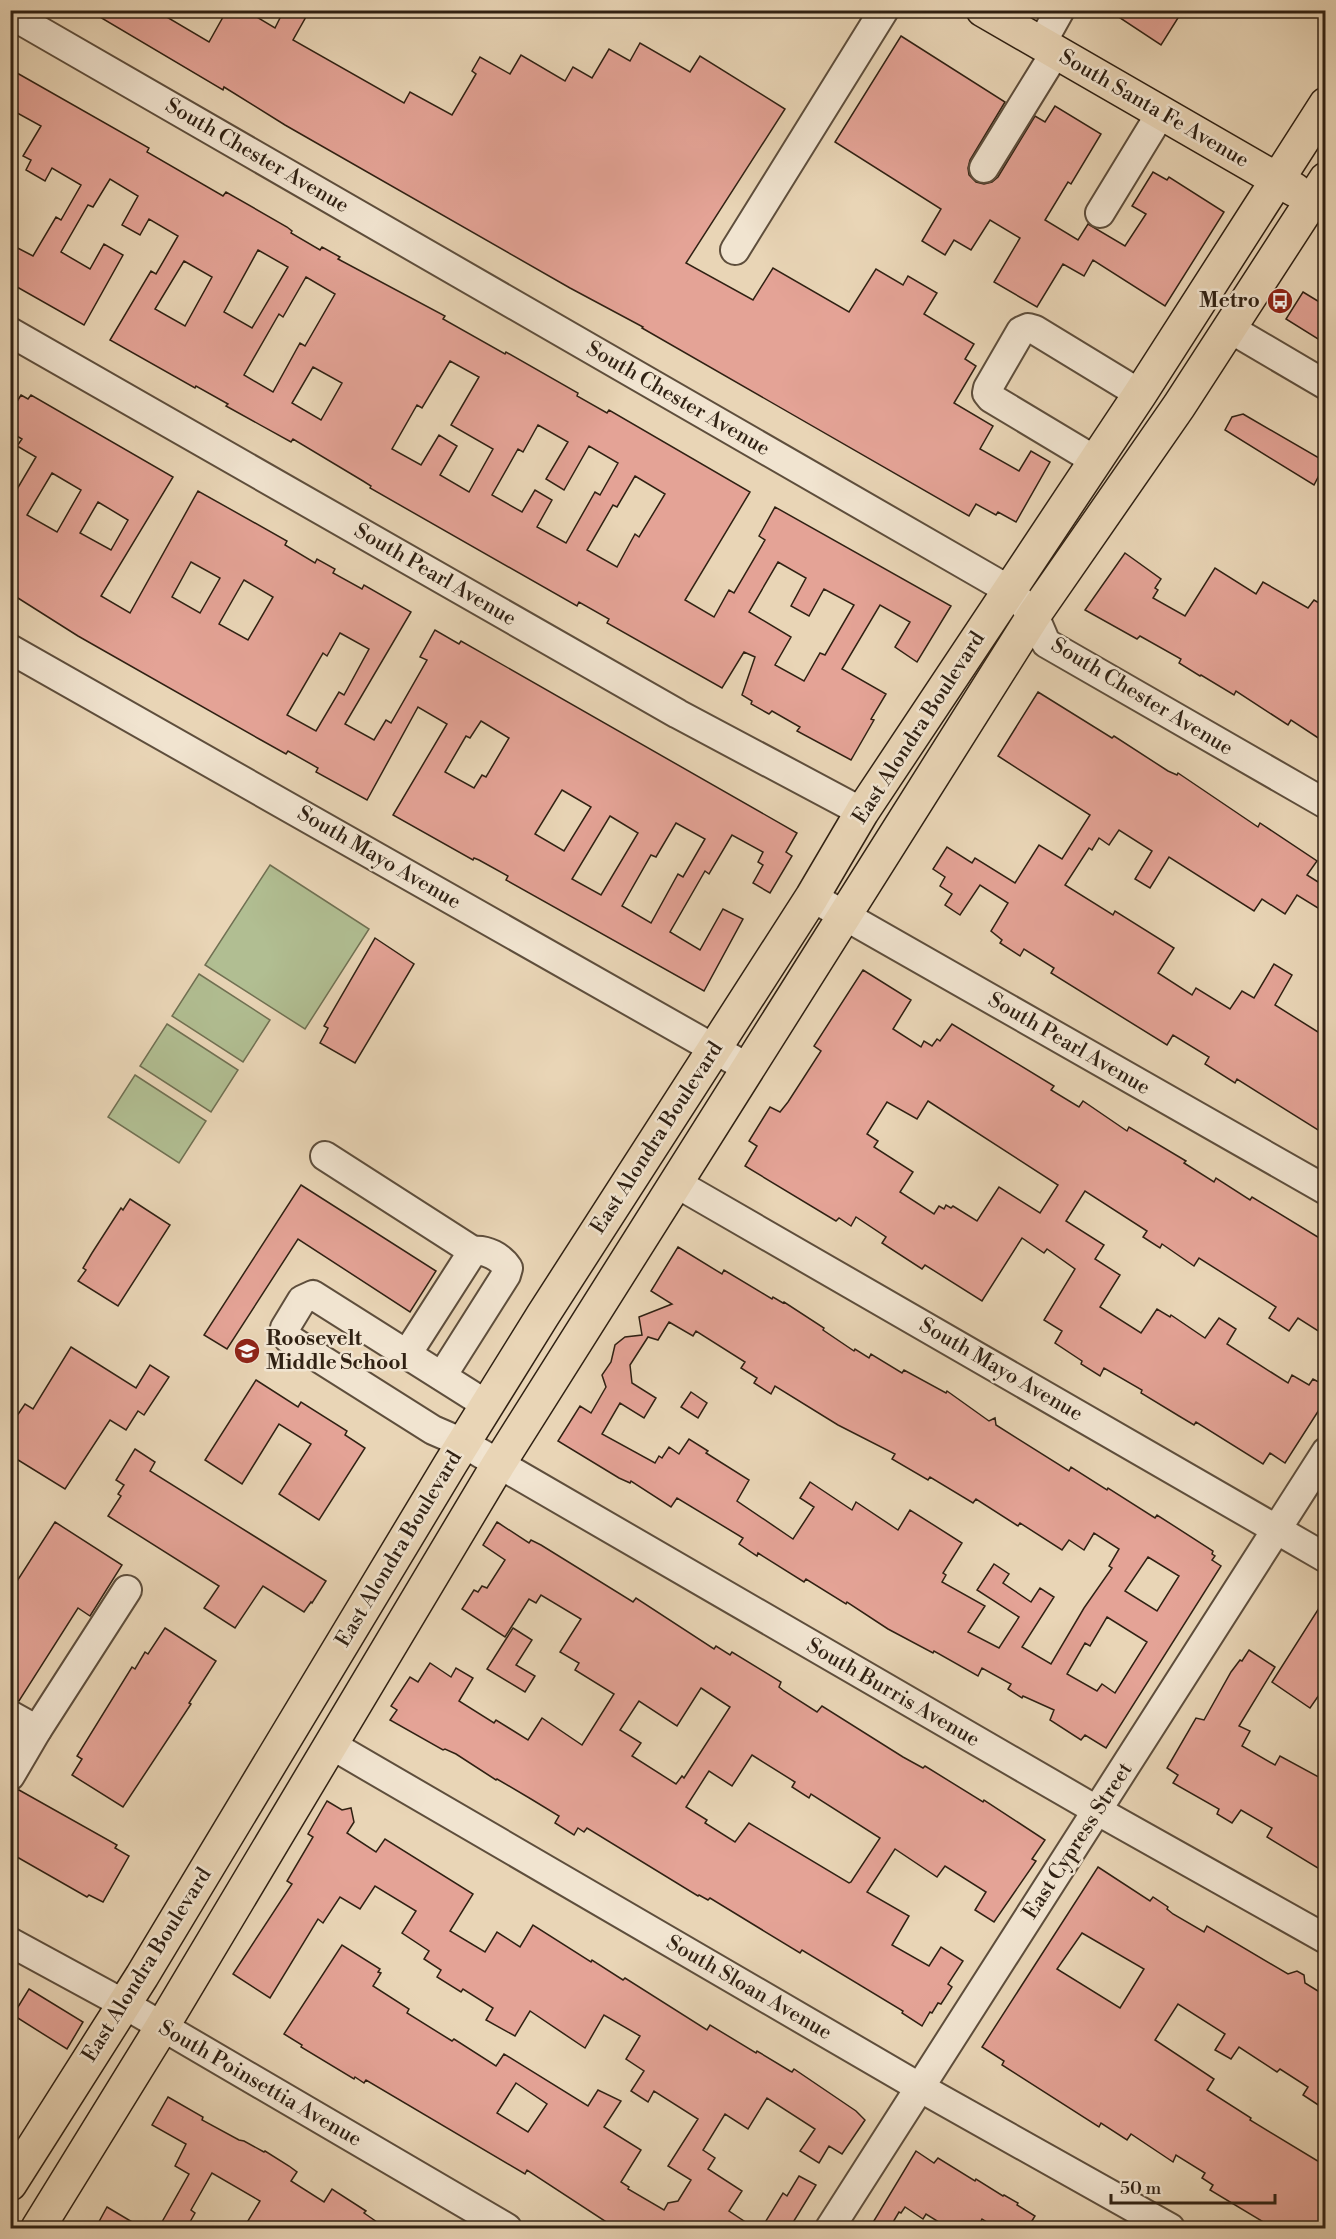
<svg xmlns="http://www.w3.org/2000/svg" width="1336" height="2239" font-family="'Libre Bodoni',serif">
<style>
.green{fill:#b1be92;stroke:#707052;stroke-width:1.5}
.building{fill:#e4a396;stroke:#302113;stroke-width:1.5;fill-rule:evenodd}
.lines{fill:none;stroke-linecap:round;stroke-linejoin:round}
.minor-casing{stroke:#5e4e3c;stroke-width:32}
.major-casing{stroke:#302113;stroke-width:36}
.minor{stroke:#f1e4d0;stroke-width:28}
.major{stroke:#e9d5b6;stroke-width:33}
.labels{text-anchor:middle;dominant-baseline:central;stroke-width:5;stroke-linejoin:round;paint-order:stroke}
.street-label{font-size:21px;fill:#302113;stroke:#f1e4d0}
.poi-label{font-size:21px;font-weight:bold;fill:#302113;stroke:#f1e4d0;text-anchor:end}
</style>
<rect width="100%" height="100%" fill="#e9d5b6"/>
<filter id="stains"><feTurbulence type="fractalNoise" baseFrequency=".00333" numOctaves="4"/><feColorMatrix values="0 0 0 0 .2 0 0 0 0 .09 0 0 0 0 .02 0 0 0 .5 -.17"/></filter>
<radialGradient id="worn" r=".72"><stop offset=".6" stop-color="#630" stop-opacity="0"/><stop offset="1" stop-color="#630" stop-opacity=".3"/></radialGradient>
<g class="green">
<path d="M270,865L369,929L305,1029L205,965Z"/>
<path d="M199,974L270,1020L243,1062L172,1016Z"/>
<path d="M167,1024L238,1070L211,1112L140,1066Z"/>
<path d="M135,1075L206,1121L179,1163L108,1117Z"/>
</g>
<g class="building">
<path d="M88,10H155L209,42L227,10H245L275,28L284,10H297L307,15L293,40L404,103L410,92L452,115L476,74L472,71L480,57L510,74L521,55L565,81L573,67L592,78L609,49L630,61L640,43L690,72L700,56L785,109L686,263L753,300L773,268L849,312L876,269L903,285L908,276L937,293L924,314L974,344L965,359L976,366L954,403L993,426L980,449L1019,471L1031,451L1050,462L1016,522L998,512L996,515L976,504L969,516L642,328L643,327L570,288L285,125L224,87L223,90Z"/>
<path d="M1108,10H1183L1161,45Z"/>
<path d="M901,36L1005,102L970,160L968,168L969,175L976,182L984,184L992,182L998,177L1035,116L1045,122L1055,106L1101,134L1071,184L1068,182L1045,220L1078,240L1088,224L1125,246L1146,214L1132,206L1153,172L1167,180L1169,177L1224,212L1165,306L1093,260L1084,276L1063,264L1037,307L994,282L1020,238L990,220L971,250L954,240L945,255L922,241L941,209L835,142Z"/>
<path d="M10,69L149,148L147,152L223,196L226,192L287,227L292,231L291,233L320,250L322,247L340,257L338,259L445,316L443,319L505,354L506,352L578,393L577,396L607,413L609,410L750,492L685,600L714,617L729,590L734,593L765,540L759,536L775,507L951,606L917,662L895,647L910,622L880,605L842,669L886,694L871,719L874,720L851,760L797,731L800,727L772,711L769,714L751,704L752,701L742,695L755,657L744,652L722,688L607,623L609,619L579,602L577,606L370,488L371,486L363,481L293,439L291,442L226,406L228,404L196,386L195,388L110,340L151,271L156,274L178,236L149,219L140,235L122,225L138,196L110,179L93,207L88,205L61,252L90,269L104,244L123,255L84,325L10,283V244L33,256L56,217L61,220L81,185L52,168L45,181L26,170L31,160L23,156L41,126L10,109ZM258,250L288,267L252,328L224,312ZM184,261L212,277L185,326L155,309ZM306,277L335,294L305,346L300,343L273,392L244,375L279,314L283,317ZM450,361L479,377L451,425L493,449L469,492L440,475L457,446L439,435L421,465L392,449L417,405L422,408ZM313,367L342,383L321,420L292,403ZM538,425L568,442L546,479L564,490L589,446L618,463L600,495L595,492L566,543L537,527L552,500L535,490L522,512L492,495L518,449L523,452ZM635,476L665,494L639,537L635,534L617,567L587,550L613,505L617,507ZM778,562L806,578L791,606L809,616L824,589L854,605L825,655L820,653L804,681L775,665L791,637L749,612Z"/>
<path d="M1303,292L1326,306V344L1286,319Z"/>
<path d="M21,395L28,399L31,395L173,477L101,596L130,613L198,491L287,541L285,545L315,563L317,559L335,569L333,573L362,589L364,585L411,612L345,724L374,740L386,720L391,723L427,660L420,657L435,630L459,644L461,641L797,833L786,852L792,856L770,893L753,883L763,865L758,862L763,852L732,835L709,874L705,871L670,932L700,950L723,909L743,919L704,991L506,880L508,876L479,860L474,858L473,860L393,815L447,724L418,707L367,800L316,772L318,768L288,751L286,754L261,740L78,636L10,593V501L36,457L17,446L22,439L10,432V413ZM52,473L81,490L57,532L27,515ZM98,502L128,520L111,550L80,533ZM191,562L220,578L200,613L172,597ZM244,580L273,597L248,640L219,624ZM340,633L369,649L344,695L339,692L316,731L287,715L323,653L327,656ZM481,721L509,738L486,777L482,775L474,788L445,772L466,736L470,738ZM562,790L591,807L564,851L535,834ZM610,816L638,833L601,895L572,879ZM676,823L705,839L683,877L678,874L651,923L622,906L651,855L656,857Z"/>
<path d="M1243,414L1326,462L1314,485L1225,430L1232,417Z"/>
<path d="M1125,553L1161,579L1155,588L1158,590L1153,598L1185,616L1215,568L1256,594L1263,582L1308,608L1314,600L1326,607V743L1291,720L1288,725L1236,691L1234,695L1201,675L1200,676L1179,663L1181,659L1140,636L1137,639L1085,610Z"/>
<path d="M1038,692L1112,738L1114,736L1168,771L1177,775L1178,773L1258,827L1260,823L1317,861L1307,875L1326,887V913L1297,895L1285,914L1262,899L1254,911L1169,857L1150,888L1135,879L1152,851L1119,830L1109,845L1099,838L1092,850L1089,848L1065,885L1113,915L1115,911L1174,948L1158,973L1192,995L1196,988L1230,1009L1242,991L1254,998L1274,964L1292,975L1275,1005L1326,1037V1076L1320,1084L1326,1087V1135L1237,1079L1235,1083L1205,1064L1209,1057L1173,1035L1167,1045L1051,973L1054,968L1024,949L1020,956L1000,943L1002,940L991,931L1008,903L980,885L960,915L945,905L952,894L940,886L945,877L933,869L947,847L972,863L975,858L1015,883L1039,845L1062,859L1090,815L998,756Z"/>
<path d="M375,938L414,964L355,1063L320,1043L328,1028L324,1026Z"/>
<path d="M863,970L911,1000L893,1029L921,1047L924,1041L932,1046L937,1039L940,1041L952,1024L1054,1086L1051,1090L1079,1107L1083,1101L1127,1131L1129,1127L1186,1161L1184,1163L1214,1182L1216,1178L1250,1200L1252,1197L1326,1242V1336L1298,1318L1289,1331L1269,1318L1276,1307L1199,1258L1194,1266L1162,1244L1160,1248L1143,1237L1147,1231L1085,1191L1066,1221L1104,1245L1095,1259L1120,1275L1100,1307L1141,1333L1157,1309L1170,1317L1171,1315L1205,1338L1219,1318L1236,1329L1227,1344L1288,1383L1292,1375L1309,1385L1313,1379L1326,1386V1399L1285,1463L1270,1453L1263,1464L1196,1422L1194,1425L1179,1416L1141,1393L1142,1390L1104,1368L1100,1376L1081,1364L1082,1361L1055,1343L1062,1331L1044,1320L1075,1269L1047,1249L1044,1253L1022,1238L982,1301L925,1265L922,1269L882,1243L886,1237L856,1217L851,1226L839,1218L836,1221L745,1166L757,1146L749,1141L770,1107L780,1112L788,1102L821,1051L814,1046ZM928,1101L1058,1185L1040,1213L999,1187L977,1221L953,1206L951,1208L946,1205L944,1209L939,1206L934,1214L900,1192L913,1172L874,1147L878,1141L867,1134L887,1102L917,1119Z"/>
<path d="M301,1185L436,1271L410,1312L298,1239L227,1349L204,1335Z"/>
<path d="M130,1199L170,1225L118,1306L78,1281L86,1270L83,1268L92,1253L121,1208L123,1210Z"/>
<path d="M678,1247L722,1274L724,1270L772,1299L773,1297L783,1303L784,1302L824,1328L823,1330L854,1351L855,1349L869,1358L871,1354L902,1373L904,1370L946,1393L947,1391L989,1421L995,1418L996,1425L1069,1471L1071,1467L1107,1490L1108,1488L1155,1518L1157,1515L1213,1551L1212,1554L1215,1556L1212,1560L1221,1566L1106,1748L1085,1735L1081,1740L1050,1720L1054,1710L1023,1696L1022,1698L1008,1689L1011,1684L982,1668L978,1676L934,1651L933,1653L888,1629L847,1602L846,1604L806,1579L804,1582L758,1553L757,1556L739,1544L743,1538L677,1498L671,1507L631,1481L630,1483L619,1478L558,1441L580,1406L591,1413L606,1387L602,1375L611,1362L615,1345L625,1337L642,1335L639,1317L672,1304L651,1291ZM669,1322L693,1336L696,1331L745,1362L741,1368L757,1378L754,1383L771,1394L775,1386L838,1425L895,1454L892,1459L928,1480L930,1477L973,1503L976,1499L1018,1526L1020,1523L1062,1550L1069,1540L1084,1550L1094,1533L1119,1549L1109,1566L1112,1568L1084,1608L1051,1664L1022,1647L1054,1597L1040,1588L1031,1602L1003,1583L1009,1574L994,1564L977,1590L1019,1617L999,1648L968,1632L985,1606L942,1582L946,1575L943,1573L962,1543L910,1510L898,1530L856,1502L852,1510L810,1482L800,1498L814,1507L793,1539L737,1501L749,1480L706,1453L708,1451L689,1439L679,1454L669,1447L662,1458L659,1456L655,1463L602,1434L620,1403L644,1418L656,1398L632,1383L630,1365L648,1337L658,1340ZM1148,1557L1179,1576L1157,1611L1125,1591ZM1107,1617L1147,1642L1115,1693L1102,1684L1097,1691L1067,1674L1085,1643L1090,1646Z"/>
<path d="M71,1347L136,1388L150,1365L169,1377L144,1415L138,1411L126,1430L110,1420L65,1489L10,1455V1426L25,1404L33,1409Z"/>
<path d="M256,1380L298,1407L301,1402L347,1431L345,1435L365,1448L319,1520L279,1494L311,1444L279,1424L242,1484L205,1460Z"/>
<path d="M691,1392L707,1403L698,1418L681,1407Z"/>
<path d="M135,1449L155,1462L150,1471L326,1581L312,1603L311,1602L304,1612L263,1586L235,1628L204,1608L219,1586L108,1516L121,1496L118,1494L124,1485L116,1480Z"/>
<path d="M55,1522L122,1565L90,1616L78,1608L19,1701L10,1699V1592Z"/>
<path d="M497,1522L529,1543L531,1540L541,1545L633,1602L636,1598L714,1649L716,1646L730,1655L732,1652L781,1682L779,1687L784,1691L817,1712L822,1706L903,1757L923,1768L925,1766L983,1802L984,1800L1045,1840L1032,1859L1036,1861L994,1922L975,1910L986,1892L945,1866L937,1877L895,1849L867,1892L909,1916L892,1945L929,1966L941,1947L963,1961L948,1984L952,1987L941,2004L938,2003L932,2013L930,2012L922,2026L902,2013L903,2011L802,1950L800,1953L710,1898L708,1900L699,1895L698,1896L587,1828L584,1832L578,1828L574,1835L555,1823L559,1816L531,1799L497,1779L496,1780L456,1754L445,1749L443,1750L390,1720L397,1710L391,1706L410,1677L418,1682L430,1663L451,1677L456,1668L473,1678L459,1701L494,1723L496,1720L528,1740L542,1718L582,1745L614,1694L575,1670L579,1663L560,1652L581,1619L541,1595L536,1603L529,1599L505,1637L462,1609L474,1590L478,1592L482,1586L487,1588L505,1560L483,1545ZM701,1688L730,1707L684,1778L682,1776L676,1784L632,1756L641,1743L620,1730L639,1701L677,1726ZM752,1755L795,1782L792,1787L809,1798L811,1794L880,1838L851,1882L849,1883L749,1823L735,1842L705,1823L707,1820L686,1807L709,1771L732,1786Z"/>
<path d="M1326,1597V1685L1310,1708L1272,1682Z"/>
<path d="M165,1628L216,1661L189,1703L191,1704L123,1807L72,1775L82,1759L77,1756L132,1667L135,1669L145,1652L148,1654Z"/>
<path d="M513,1628L532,1640L516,1665L535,1676L525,1692L487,1669Z"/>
<path d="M1249,1650L1275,1667L1239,1726L1250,1731L1242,1746L1275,1765L1280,1756L1326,1781V1873L1267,1837L1272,1828L1241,1810L1232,1823L1217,1814L1219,1809L1173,1783L1178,1775L1167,1768L1196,1718L1204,1720L1231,1672L1240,1660L1242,1661Z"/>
<path d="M19,1790L117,1845L115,1848L129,1856L103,1902L89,1895L87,1897L10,1853V1792Z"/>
<path d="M327,1801L342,1810L351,1808L354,1822L347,1833L376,1852L385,1839L473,1894L450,1931L485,1952L497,1932L520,1947L533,1925L591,1962L592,1960L623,1980L625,1978L707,2030L710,2025L756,2053L757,2051L790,2071L792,2072L794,2069L856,2111L865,2120L842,2154L829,2146L819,2163L800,2151L815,2129L767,2098L748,2129L725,2114L703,2150L715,2158L708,2169L742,2191L729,2211L756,2229H617L527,2170L525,2174L366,2080L364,2083L355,2077L354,2079L301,2047L302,2045L284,2034L342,1945L380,1969L378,1972L381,1973L373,1986L409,2009L407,2013L452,2041L454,2039L496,2066L504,2054L588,2106L598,2090L621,2101L604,2127L641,2150L621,2182L629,2187L628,2189L664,2210L668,2203L678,2201L691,2180L668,2166L698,2119L654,2091L648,2102L631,2091L644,2071L626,2059L640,2036L604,2015L585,2048L530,2011L515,2036L486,2020L493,2008L463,1989L461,1992L437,1977L441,1970L424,1959L429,1951L402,1933L416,1911L375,1886L360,1909L340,1897L323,1923L318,1919L270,1998L233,1974L292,1884L287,1881L313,1837L308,1834ZM516,2083L547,2104L528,2132L497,2113Z"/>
<path d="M1098,1867L1150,1901L1153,1897L1168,1907L1167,1909L1173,1914L1204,1932L1207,1926L1288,1974L1297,1971L1304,1975L1305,1983L1326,1996V2110L1303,2095L1308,2087L1280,2069L1277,2072L1239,2047L1231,2059L1215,2050L1225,2034L1178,2004L1155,2040L1214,2079L1207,2090L1251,2118L1250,2120L1326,2166V2229H1275L1210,2190L1213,2185L1202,2178L1205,2173L1176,2155L1173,2162L1131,2134L1127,2140L1101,2123L1099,2127L1002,2065L1004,2061L982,2047ZM1082,1933L1144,1969L1120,2008L1057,1969Z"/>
<path d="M29,1989L83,2022L67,2049L13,2015Z"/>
<path d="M168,2097L203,2117L202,2120L239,2140L244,2141L264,2152L265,2151L289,2166L297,2172L291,2181L324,2202L332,2189L366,2211L364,2213L387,2229H243L260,2201L212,2173L191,2210L195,2213L186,2229H158L189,2174L175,2166L186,2144L152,2125Z"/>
<path d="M916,2151L934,2163L938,2158L975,2181L976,2179L1003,2196L1004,2195L1018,2203L1017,2205L1035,2216L1027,2229H998L982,2219L977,2229H950L926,2214L923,2219L905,2207L901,2213L899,2212L889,2229H869Z"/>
<path d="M799,2176L816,2185L789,2229H761L783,2193L787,2196Z"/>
<path d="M107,2207L144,2229H95Z"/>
</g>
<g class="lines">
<g class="minor-casing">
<g id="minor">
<path d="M10,14L1009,590L1034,615L1046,643L1326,804"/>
<path d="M1041,44L1060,10"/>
<path d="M984,168L1055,53"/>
<path d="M1100,213L1161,113"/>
<path d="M735,250L884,10"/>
<path d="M1229,328L1326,385"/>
<path d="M10,332L678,714L862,812"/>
<path d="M1096,461L991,398L987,393L988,388L1021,331L1028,328L1035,330L1140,394"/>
<path d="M10,649L748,1068"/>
<path d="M812,897L1326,1190"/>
<path d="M325,1156L473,1251"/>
<path d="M676,1183L1326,1558"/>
<path d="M407,1354L473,1251C486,1249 501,1257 508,1268L506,1275L442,1376"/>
<path d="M487,1405L313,1295L302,1300L285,1328L284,1333L289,1339L433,1430L463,1443L1098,1811L1326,1939"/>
<path d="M10,1715L37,1730"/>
<path d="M330,1744L919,2087L1170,2228"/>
<path d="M10,1776L37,1730L127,1590"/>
<path d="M10,1942L124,2004L507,2228"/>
<path d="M830,2228L1326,1452"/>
</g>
</g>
<g class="major-casing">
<g id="major">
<path d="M983,10L1295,190"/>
<path d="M10,2184L142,1976L451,1463L543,1315L812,897L862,812L1140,394L1326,104"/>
<path d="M38,2228L162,2027L498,1465L1034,615L1179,406L1326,179"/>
</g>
</g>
<use href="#minor" class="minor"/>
<use href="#major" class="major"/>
</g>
<defs>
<g id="bus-disc" transform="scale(1.35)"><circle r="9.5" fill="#8f2418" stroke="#f1e4d0"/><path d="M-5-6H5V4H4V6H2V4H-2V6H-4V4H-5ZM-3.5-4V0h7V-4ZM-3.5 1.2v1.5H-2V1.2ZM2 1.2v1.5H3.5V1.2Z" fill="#fff"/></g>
<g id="school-disc" transform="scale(1.35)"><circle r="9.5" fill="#8f2418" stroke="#f1e4d0"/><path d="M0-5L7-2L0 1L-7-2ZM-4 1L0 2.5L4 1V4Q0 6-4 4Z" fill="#fff"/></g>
</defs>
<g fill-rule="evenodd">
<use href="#bus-disc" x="1280" y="301"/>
<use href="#school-disc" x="247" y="1351"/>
</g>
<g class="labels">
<g class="street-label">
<text transform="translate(1154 109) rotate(30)">South Santa Fe Avenue</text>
<text transform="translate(257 156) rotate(30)">South Chester Avenue</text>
<text transform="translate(678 399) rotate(30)">South Chester Avenue</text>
<text transform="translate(435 575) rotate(30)">South Pearl Avenue</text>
<text transform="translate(1142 697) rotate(31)">South Chester Avenue</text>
<text transform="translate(919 728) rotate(-57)">East Alondra Boulevard</text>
<text transform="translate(379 858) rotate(30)">South Mayo Avenue</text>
<text transform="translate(1069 1044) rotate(30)">South Pearl Avenue</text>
<text transform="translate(657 1138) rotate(-57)">East Alondra Boulevard</text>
<text transform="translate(1001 1370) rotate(30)">South Mayo Avenue</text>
<text transform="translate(399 1549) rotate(-59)">East Alondra Boulevard</text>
<text transform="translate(893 1693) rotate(30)">South Burris Avenue</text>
<text transform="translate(1078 1841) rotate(-57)">East Cypress Street</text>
<text transform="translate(147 1965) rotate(-58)">East Alondra Boulevard</text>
<text transform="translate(749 1988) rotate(30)">South Sloan Avenue</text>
<text transform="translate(260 2084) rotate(30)">South Poinsettia Avenue</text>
</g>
<g class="poi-label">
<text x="1260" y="301">Metro</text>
<text x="266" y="1339" text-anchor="start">Roosevelt<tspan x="266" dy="24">Middle School</tspan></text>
</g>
</g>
<rect width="1336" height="2239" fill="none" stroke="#e9d5b6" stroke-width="36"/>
<rect x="12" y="12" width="1312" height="2215" fill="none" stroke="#302113" stroke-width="3"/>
<rect x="18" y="18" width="1300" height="2203" fill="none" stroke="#302113" stroke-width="1.5"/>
<path d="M1111 2194v9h164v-9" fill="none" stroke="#302113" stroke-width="3"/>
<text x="1120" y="2194" font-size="18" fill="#302113" stroke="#f1e4d0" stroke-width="4.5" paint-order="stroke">50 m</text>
<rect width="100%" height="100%" filter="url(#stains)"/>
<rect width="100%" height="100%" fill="url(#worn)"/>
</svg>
